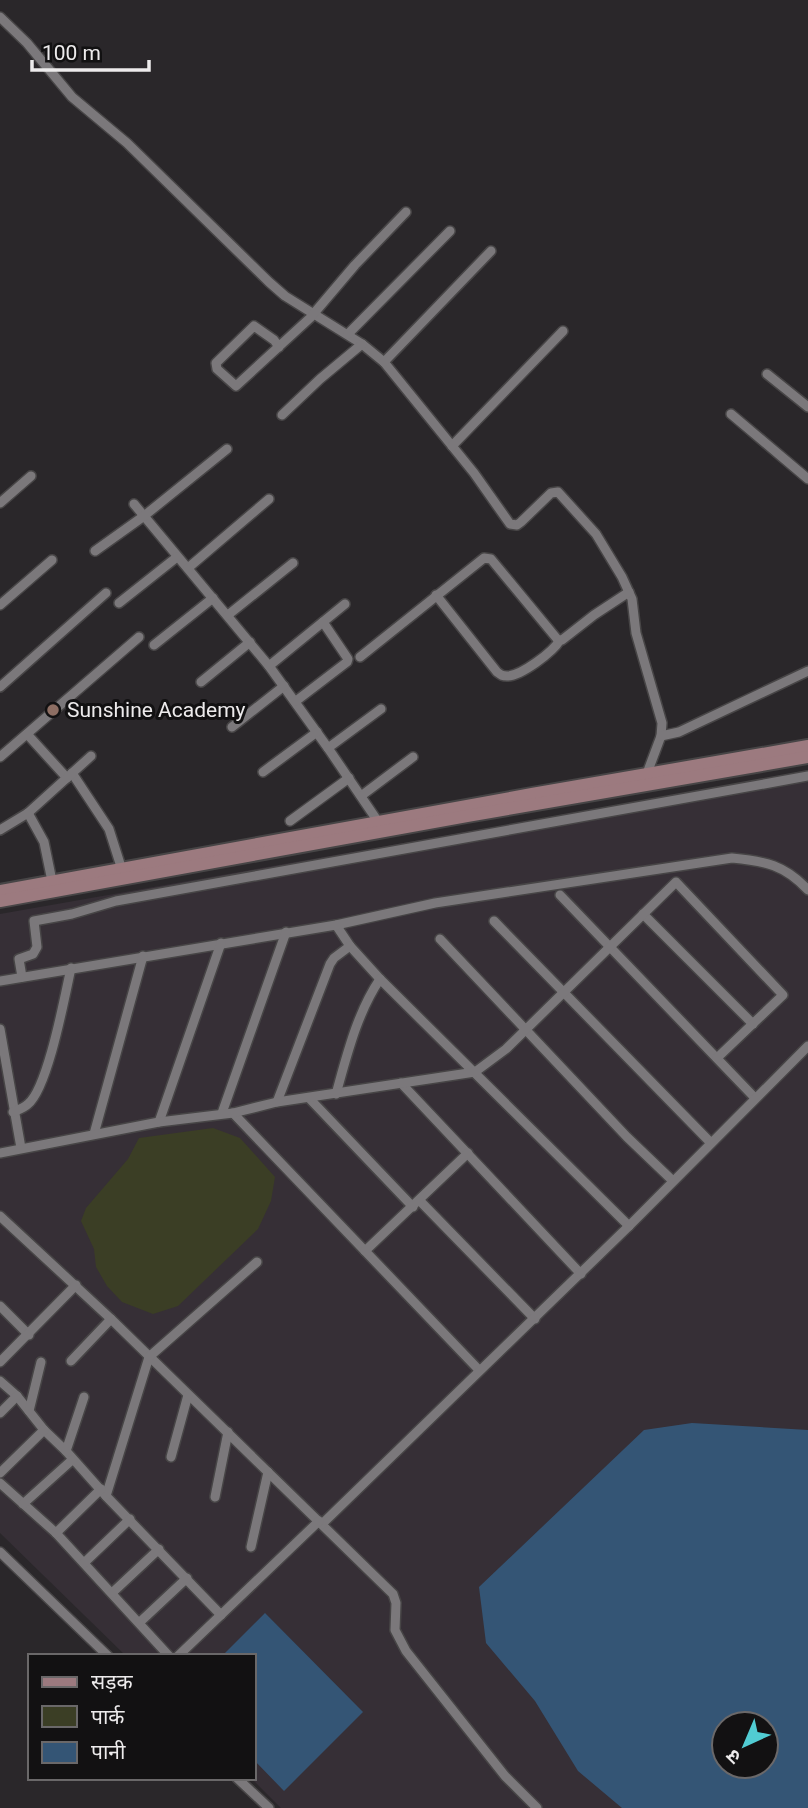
<svg xmlns="http://www.w3.org/2000/svg" width="808" height="1808" font-family="Roboto,'Noto Sans Devanagari',sans-serif">
<style>
.built{fill:#362f36;fill-rule:evenodd}
.green{fill:#3b3e25}
.water{fill:#345575;fill-rule:evenodd}
.lines{fill:none;stroke-linecap:round;stroke-linejoin:round}
.street-casing{stroke:#474546;stroke-width:12}
.secondary-casing{stroke:#474546;stroke-width:16}
.street{stroke:#7b787b;stroke-width:9}
.secondary{stroke:#9c7a7f;stroke-width:12}
.education-dot{fill:#8d6e63;stroke:#121112;stroke-width:2.5}
.labels{text-anchor:middle;dominant-baseline:central;stroke-width:6;stroke-linejoin:round;paint-order:stroke}
.poi-label{font-size:21px;fill:#edebec;stroke:#121112;text-anchor:start}
</style>
<rect width="100%" height="100%" fill="#2a272a"/>
<path class="built" d="M808,772V1808H281L251,1778H254V1656H126L0,1533V914ZM724,1724H766V1766H724Z"/>
<path class="green" d="M213,1128L240,1138L275,1177L271,1201L258,1229L178,1306L153,1314L122,1302L107,1286L96,1267L94,1249L81,1221L86,1208L128,1159L139,1138Z"/>
<g class="water">
<path d="M692,1423L808,1430V1808H622L578,1771L535,1701L486,1643L479,1587L644,1430ZM724,1724H766V1766H724Z"/>
<path d="M265,1613L363,1712L284,1791L254,1760V1656H222Z"/>
</g>
<g class="lines">
<g class="street-casing">
<g id="street">
<path d="M0,17L27,43L72,97L127,143L269,282L285,296L362,344L384,362L474,473L510,524L517,525L521,522L551,493L558,492L596,534L622,577L632,599L636,633L662,723L661,736L646,776"/>
<path d="M348,334L450,231"/>
<path d="M279,347L274,340L254,326L216,363L217,369L236,386L310,318L355,265L406,212"/>
<path d="M384,362L491,251"/>
<path d="M767,374L808,407"/>
<path d="M731,414L808,479"/>
<path d="M282,415L320,379L362,344"/>
<path d="M452,446L563,331"/>
<path d="M0,503L31,476"/>
<path d="M134,504L269,666L328,748L381,826"/>
<path d="M95,551L144,516L227,449"/>
<path d="M188,568L269,499"/>
<path d="M436,595L497,672C501,675 502,676 507,676C521,676 553,652 560,640"/>
<path d="M119,603L177,557"/>
<path d="M0,605L52,560"/>
<path d="M228,615L293,563"/>
<path d="M154,645L213,598"/>
<path d="M360,657L484,558L491,559L558,640H562L594,615L629,592"/>
<path d="M269,666L345,604"/>
<path d="M201,682L250,642"/>
<path d="M0,687L106,593"/>
<path d="M296,701L347,662L348,659L323,622"/>
<path d="M232,727L284,686"/>
<path d="M27,734L67,778"/>
<path d="M661,736L679,732L808,671"/>
<path d="M328,748L381,709"/>
<path d="M0,757L139,637"/>
<path d="M263,772L317,732"/>
<path d="M72,773L109,829L123,873"/>
<path d="M361,796L413,757"/>
<path d="M28,813L44,842L52,881"/>
<path d="M290,821L349,778"/>
<path d="M0,830L28,813L91,756"/>
<path d="M560,895L755,1098"/>
<path d="M643,914L753,1024"/>
<path d="M494,921L711,1143"/>
<path d="M336,925L350,946L380,979L629,1226"/>
<path d="M440,939L627,1137L673,1181"/>
<path d="M22,977L19,959L33,954L37,947L34,921L72,914L116,901L808,776"/>
<path d="M0,981L336,925L435,903L732,858C765,861 785,865 808,890"/>
<path d="M0,1029L21,1148"/>
<path d="M401,1083L581,1274"/>
<path d="M336,1094C347,1055 357,1013 380,979"/>
<path d="M309,1098L413,1207"/>
<path d="M277,1102L330,964L334,958L350,946"/>
<path d="M13,1112C18,1110 24,1108 28,1104C48,1088 65,995 71,968"/>
<path d="M222,1113L286,932"/>
<path d="M233,1113L479,1370"/>
<path d="M159,1122L221,943"/>
<path d="M94,1134L143,956"/>
<path d="M0,1153L159,1122L233,1113L277,1102L475,1072L506,1049L676,882L783,995L717,1058"/>
<path d="M420,1201L535,1319"/>
<path d="M0,1216L111,1319L393,1594L396,1603L395,1630L406,1651L505,1776L537,1808"/>
<path d="M365,1251L468,1153"/>
<path d="M0,1306L29,1335"/>
<path d="M71,1361L111,1319"/>
<path d="M0,1362L76,1285"/>
<path d="M0,1381L17,1396L44,1430L66,1451L106,1496L221,1615"/>
<path d="M29,1411L41,1362"/>
<path d="M0,1413L17,1396"/>
<path d="M66,1451L84,1397"/>
<path d="M171,1457L188,1395"/>
<path d="M0,1473L44,1430"/>
<path d="M0,1483L56,1533L169,1656"/>
<path d="M106,1496L149,1357L257,1262"/>
<path d="M215,1497L228,1432"/>
<path d="M23,1504L72,1460"/>
<path d="M322,1524L629,1226L808,1046"/>
<path d="M56,1533L101,1489"/>
<path d="M251,1547L268,1472"/>
<path d="M0,1552L108,1656"/>
<path d="M84,1563L130,1519"/>
<path d="M112,1593L159,1549"/>
<path d="M140,1622L187,1578"/>
<path d="M178,1656L319,1521"/>
<path d="M237,1778L269,1808"/>
</g>
</g>
<g class="secondary-casing">
<g id="secondary">
<path d="M0,891L532,794L808,746"/>
<path d="M0,901L467,816L808,757"/>
</g>
</g>
<use href="#street" class="street"/>
<use href="#secondary" class="secondary"/>
</g>
<circle class="education-dot" cx="53" cy="710" r="7"/>
<g class="labels">
<g class="poi-label">
<text x="67" y="710">Sunshine Academy</text>
</g>
</g>
<rect x="28" y="1654" width="228" height="126" fill="#121112" stroke="#6a6869" stroke-width="2"/>
<rect x="42" y="1677" width="35" height="10" fill="#9c7a7f" stroke="#6a6869" stroke-width="2"/>
<text x="91" y="1689" font-size="21" fill="#edebec">सड़क</text>
<rect x="42" y="1706" width="35" height="21" fill="#3b3e25" stroke="#6a6869" stroke-width="2"/>
<text x="91" y="1724" font-size="21" fill="#edebec">पार्क</text>
<rect x="42" y="1742" width="35" height="21" fill="#345575" stroke="#6a6869" stroke-width="2"/>
<text x="91" y="1759" font-size="21" fill="#edebec">पानी</text>
<g transform="translate(745 1745) rotate(224)"><circle r="33" fill="#121112" stroke="#6a6869" stroke-width="2"/>
<path d="M0-5L12 26L0 18L-12 26Z" fill="#51ccd3"/>
<text y="-10" font-size="19" font-weight="bold" text-anchor="middle" fill="#edebec">उ</text>
</g>
<path d="M32 60v10h117v-10" fill="none" stroke="#edebec" stroke-width="3.5"/>
<text x="42" y="60" font-size="21" fill="#edebec" stroke="#121112" stroke-width="5" paint-order="stroke">100 m</text>
</svg>
